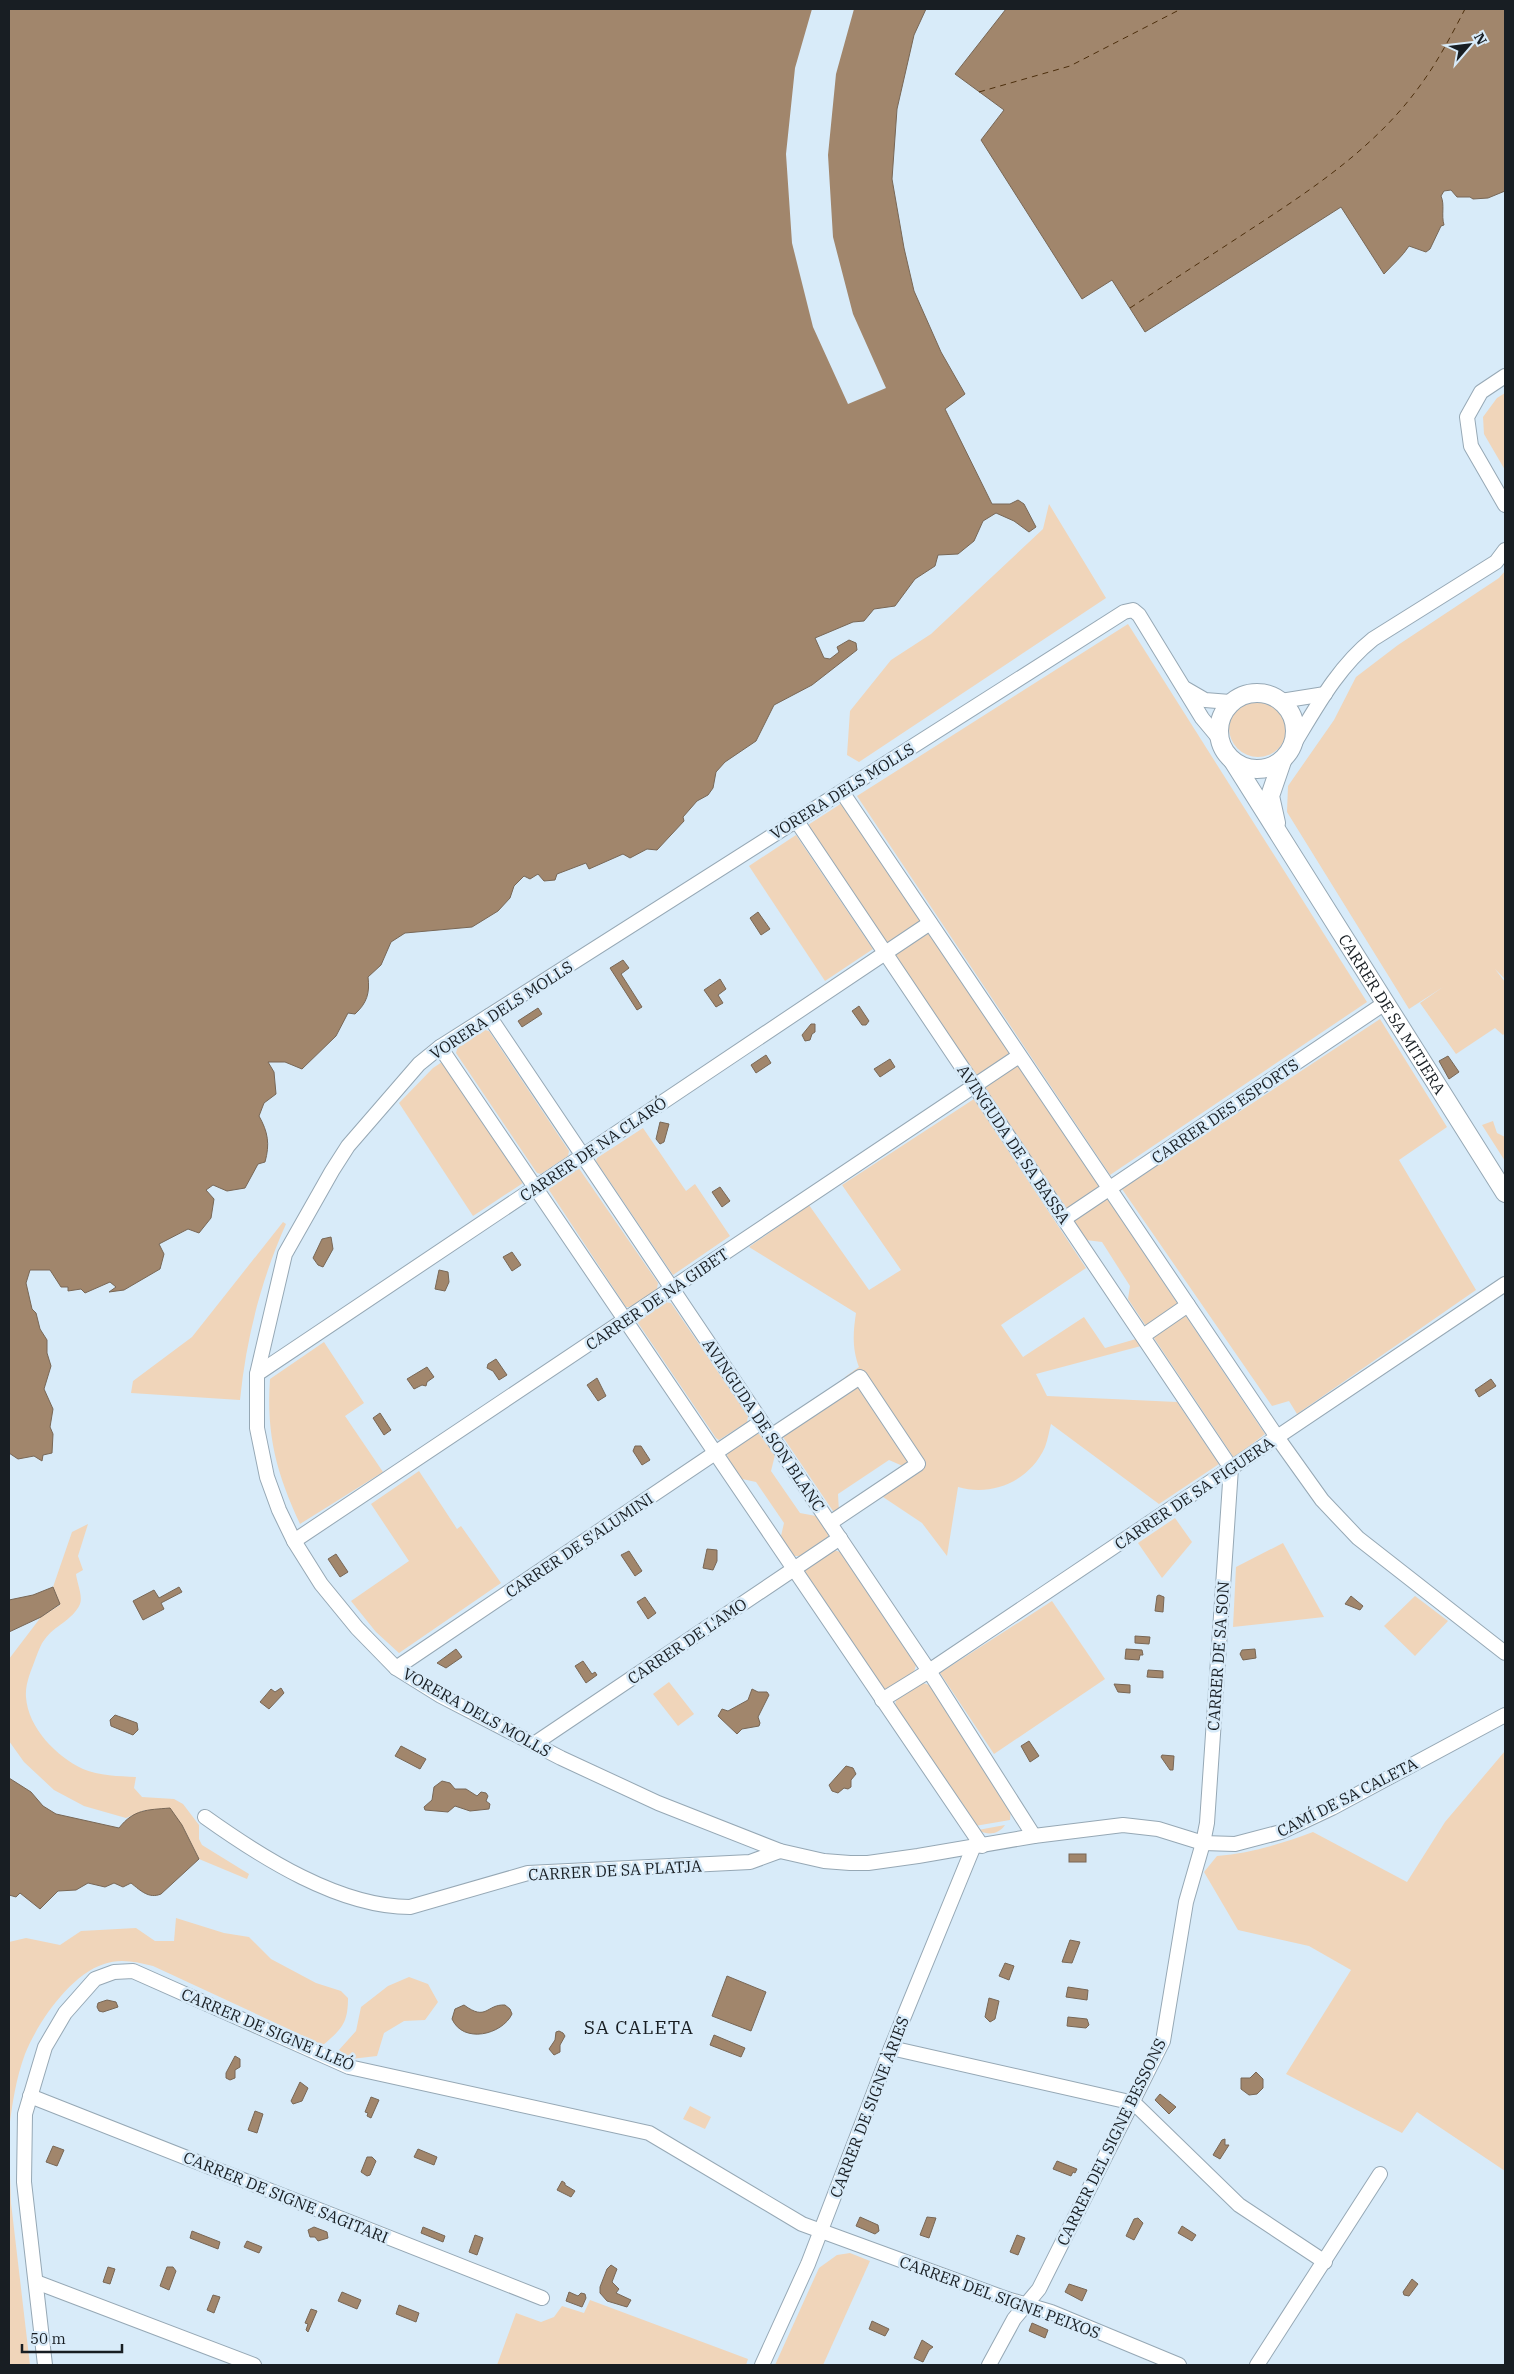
<svg xmlns="http://www.w3.org/2000/svg" width="1514" height="2374" font-family="'IBM Plex Serif',serif">
<style>
.green{fill:#f0d5ba}
.water{fill:#a1866c;stroke:#786756}
.pier{fill:#d8ebf9}
.lines{fill:none;stroke-linecap:round;stroke-linejoin:round}
.ferry{stroke:#4d2f0d;stroke-width:1;stroke-dasharray:6 5;stroke-linecap:butt}
.minor-casing{stroke:#96a8b5;stroke-width:16}
.tertiary-casing{stroke:#96a8b5;stroke-width:20}
.minor{stroke:#fff;stroke-width:14}
.tertiary{stroke:#fff;stroke-width:18}
.labels{text-anchor:middle;dominant-baseline:central;stroke-width:5;stroke-linejoin:round;paint-order:stroke}
.street-label{font-size:16px;fill:#181e23;stroke:#d8ebf9}
.quarter-label{font-size:19px;letter-spacing:1px;fill:#181e23;stroke:#d8ebf9}
</style>
<rect width="100%" height="100%" fill="#d8ebf9"/>
<g class="green">
<path d="M1505,393V470L1484,434L1483,417L1497,398Z"/>
<path d="M1049,504L1106,598L859,762L847,755L850,711L891,660L931,634L1043,529Z"/>
<path d="M1505,571V979L1495,969L1505,982V1033L1503,1035L1495,1028L1456,1054L1420,1003L1443,987L1409,1009L1287,812L1288,786L1334,720L1356,677L1398,645L1499,578Z"/>
<path d="M1128,624L1367,1002L1110,1175L857,796Z"/>
<circle cx="1258" cy="728" r="29"/>
<path d="M842,803L1265,1434L1234,1458L1128,1299L1130,1286L1102,1242L1086,1240L808,825Z"/>
<path d="M796,835L873,949L825,981L749,866Z"/>
<path d="M1380,1019L1447,1127L1399,1160L1476,1290L1297,1414L1289,1401L1272,1406L1122,1189Z"/>
<path d="M485,1030L489,1031L569,1151L568,1156L541,1174L537,1173L456,1053L458,1046Z"/>
<path d="M442,1062L523,1183L473,1216L399,1103L433,1068Z"/>
<path d="M974,1099L1086,1268L1001,1325L1023,1357L1084,1317L1105,1348L1136,1339L1141,1346L1036,1374L1047,1396L1177,1402L1219,1464L1159,1504L1051,1424C1049,1431 1048,1439 1045,1447C1030,1481 992,1497 958,1487L947,1556L922,1523L880,1495L905,1467L889,1460L838,1494L839,1512L835,1514L781,1434L849,1389L845,1377L859,1367C852,1348 853,1333 856,1313L749,1247L809,1205L869,1290L901,1270L842,1185Z"/>
<path d="M1493,1121L1497,1133L1505,1137V1161L1482,1125Z"/>
<path d="M643,1128L686,1191L695,1184L730,1236L673,1275L596,1161L597,1158Z"/>
<path d="M578,1167L658,1283L657,1289L631,1307H626L549,1190L550,1185Z"/>
<path d="M283,1222L286,1224C261,1280 246,1339 240,1400L131,1393L133,1381L192,1337Z"/>
<path d="M664,1302L671,1303L748,1416L747,1422L719,1440L716,1438L638,1323L640,1319Z"/>
<path d="M324,1342L364,1403L345,1416L383,1472L300,1524C277,1474 266,1436 270,1379Z"/>
<path d="M755,1434H759L775,1455L771,1471L800,1513L816,1516L828,1533V1537L800,1556H793L781,1536L784,1523L756,1482L742,1479L727,1457L728,1452Z"/>
<path d="M419,1471L457,1529L461,1526L501,1583L399,1653L376,1632L351,1601L409,1561L371,1504Z"/>
<path d="M1175,1518L1192,1542L1162,1578L1138,1543Z"/>
<path d="M88,1524L78,1556L83,1570L76,1574C77,1583 83,1596 80,1604C73,1620 54,1626 45,1639C40,1645 38,1653 35,1660C31,1671 25,1684 26,1697C28,1728 57,1757 83,1769C99,1776 119,1776 136,1777L134,1788L142,1797L174,1799L183,1804L199,1825V1839L202,1845L249,1874L247,1879L199,1859L182,1825L145,1810L126,1818L84,1806L54,1790L24,1762L9,1741V1659L41,1617L60,1605L53,1587L72,1532Z"/>
<path d="M1283,1543L1324,1617L1233,1627L1236,1567Z"/>
<path d="M834,1550L840,1552L916,1665L914,1672L887,1690L883,1689L805,1572L807,1568Z"/>
<path d="M1415,1596L1448,1621L1415,1656L1384,1626Z"/>
<path d="M1052,1601L1105,1679L994,1754L940,1673Z"/>
<path d="M669,1682L694,1714L678,1726L653,1694Z"/>
<path d="M923,1683L929,1685L1011,1808L1010,1820L975,1826L895,1706L896,1700Z"/>
<path d="M1505,1751V2171L1417,2112L1402,2133L1286,2074L1351,1970L1309,1946L1238,1930L1204,1872L1217,1856C1251,1853 1281,1844 1313,1832L1407,1882L1445,1822Z"/>
<path d="M1005,1825C999,1834 988,1836 978,1830Z"/>
<path d="M176,1918L224,1933L249,1937L271,1959L316,1983L341,1991L348,1998C348,2023 342,2029 323,2045L153,1966C137,1962 120,1958 104,1964C70,1975 38,2022 25,2054C16,2078 12,2105 9,2130V1942L26,1938L60,1945L81,1931L136,1928L155,1941H174Z"/>
<path d="M409,1977L428,1984L438,2002L425,2020L404,2021L384,2033L377,2056L351,2059L339,2050L356,2031L361,2007L388,1986Z"/>
<path d="M690,2106L711,2117L705,2129L683,2119Z"/>
<path d="M9,2145L11,2203L30,2365H9Z"/>
<path d="M850,2253L870,2261L823,2365H775L819,2268L837,2255Z"/>
<path d="M590,2300L748,2359L746,2365H497L516,2313L541,2322L554,2317L562,2306L584,2313Z"/>
</g>
<g class="water">
<path d="M9,9H926L914,35L897,109L892,179L904,248L914,291L941,352L965,394L945,409L992,504H1010L1018,500L1024,504L1036,527L1029,532L1014,521L996,513L983,521L974,541L958,554L938,555L935,566L915,579L895,606L874,609L864,621L853,622L815,638L824,658L830,659L839,652L837,647L849,640L856,643L857,650L812,685L774,705L756,741L725,762L716,772L713,788L708,795L697,801L683,817L684,821L657,850L647,849L630,858L623,854L589,869L586,863L557,874L555,880L544,881L538,874L530,879L524,876L514,886L510,898L498,911L472,927L405,933L391,942L381,965L368,977C370,993 367,1003 355,1014L348,1013L336,1036L302,1069L285,1062H268L274,1072L276,1094L264,1103L259,1116C268,1132 270,1144 265,1162L258,1164L245,1188L227,1191L213,1185L206,1190L214,1199L211,1218L199,1233L188,1229L159,1244L164,1254L160,1269L124,1290L109,1292L116,1287L110,1282L85,1293L81,1289L68,1291V1287H61L50,1270H30L26,1283L32,1309L36,1313L40,1329L47,1340V1353L51,1366L44,1389L53,1409L50,1427L53,1434L52,1453L43,1455L42,1461L34,1456L18,1459L9,1453Z"/>
<path d="M1006,9H1505V191L1488,198L1473,199L1470,197H1457L1451,190L1444,191L1441,196C1445,205 1441,215 1444,225L1441,226L1430,249L1426,252L1409,246C1402,257 1393,264 1384,274L1341,207L1145,332L1112,280L1082,299L981,140L1004,110L955,74Z"/>
<path d="M758,912L770,929L761,935L750,918Z"/>
<path d="M623,960L629,968L621,974L642,1007L637,1010L610,968Z"/>
<path d="M720,979L726,989L718,995L723,1003L716,1007L704,990Z"/>
<path d="M859,1006L869,1021L866,1025H862L852,1011Z"/>
<path d="M538,1008L542,1014L522,1027L518,1021Z"/>
<path d="M811,1024H815V1032L812,1034L810,1040L805,1041L802,1035Z"/>
<path d="M766,1055L771,1063L756,1073L751,1065Z"/>
<path d="M1448,1056L1459,1072L1449,1079L1439,1061Z"/>
<path d="M890,1059L895,1067L880,1077L874,1069Z"/>
<path d="M660,1122L669,1124L664,1142L660,1144L656,1139Z"/>
<path d="M720,1187L730,1201L722,1207L712,1192Z"/>
<path d="M331,1237L333,1249L323,1267L318,1265L313,1258L322,1239Z"/>
<path d="M512,1252L521,1265L512,1271L503,1257Z"/>
<path d="M439,1270L448,1272L449,1282L445,1291L435,1289Z"/>
<path d="M496,1359L507,1375L499,1380L493,1371L487,1368L488,1364Z"/>
<path d="M427,1367L434,1377L427,1382L426,1386L422,1385L414,1389L407,1379Z"/>
<path d="M597,1378L606,1396L598,1401L587,1385Z"/>
<path d="M1491,1379L1496,1386L1479,1397L1475,1390Z"/>
<path d="M380,1413L391,1430L384,1435L373,1418Z"/>
<path d="M635,1446H641L650,1460L642,1465L633,1451Z"/>
<path d="M707,1549L717,1550V1561L713,1570L703,1568Z"/>
<path d="M629,1551L642,1571L635,1576L621,1555Z"/>
<path d="M336,1554L348,1572L340,1577L328,1559Z"/>
<path d="M53,1587L60,1604L41,1617L9,1632V1600L33,1595Z"/>
<path d="M179,1587L182,1592L161,1603L164,1609L143,1620L133,1601L154,1590L159,1598Z"/>
<path d="M1159,1595L1164,1597L1163,1612L1155,1611L1157,1596Z"/>
<path d="M1351,1596L1363,1606L1360,1610L1345,1604Z"/>
<path d="M645,1597L656,1613L648,1619L637,1602Z"/>
<path d="M1135,1636L1150,1637L1149,1644L1135,1643Z"/>
<path d="M456,1649L462,1657L446,1668L437,1663Z"/>
<path d="M1126,1649L1142,1650L1143,1655H1140L1139,1660L1125,1659Z"/>
<path d="M1255,1649L1256,1658L1243,1660L1240,1654L1242,1650Z"/>
<path d="M583,1661L592,1674L595,1672L597,1675L586,1683L575,1666Z"/>
<path d="M1148,1670L1163,1671V1678L1147,1677Z"/>
<path d="M1114,1684L1130,1685V1693L1118,1692Z"/>
<path d="M281,1688L284,1693L269,1709L260,1702L271,1689L275,1692Z"/>
<path d="M752,1689L758,1692H767L769,1695L758,1717L760,1723L759,1726L742,1729L737,1734L718,1716L722,1709L728,1711L748,1700Z"/>
<path d="M115,1715L137,1723L138,1730L133,1735L111,1726L110,1720Z"/>
<path d="M1029,1741L1039,1756L1030,1762L1021,1746Z"/>
<path d="M401,1746L426,1759L420,1769L395,1756Z"/>
<path d="M1162,1755L1174,1756L1173,1770H1170L1161,1757Z"/>
<path d="M846,1766L853,1768L856,1774L851,1780V1787L848,1789L844,1788L838,1793L832,1791L829,1785Z"/>
<path d="M9,1778L31,1792L43,1806L56,1814L119,1828C134,1809 147,1810 170,1808L182,1825L199,1859L161,1894C149,1899 141,1891 131,1883L123,1887L114,1883L105,1887L88,1883L76,1890L58,1891L40,1909L20,1893L16,1897L9,1895Z"/>
<path d="M442,1781L450,1783L455,1789H466L477,1796L481,1792L486,1793L488,1796L486,1801L490,1804L489,1809L470,1811L455,1806L448,1812L425,1810L424,1807L432,1800L434,1787Z"/>
<rect x="1069" y="1854" width="17" height="8"/>
<path d="M1070,1940L1080,1942L1072,1963L1062,1962Z"/>
<path d="M1005,1963L1014,1966L1009,1980L999,1976Z"/>
<path d="M727,1976L766,1992L751,2031L712,2016Z"/>
<path d="M1068,1987L1088,1990L1087,2000L1066,1997Z"/>
<path d="M989,1998L999,2001L995,2019L990,2022L985,2017Z"/>
<path d="M107,2000L116,2002L118,2007L103,2012L99,2011L97,2007L98,2003Z"/>
<path d="M464,2005C487,2022 486,2004 505,2005L510,2009L512,2014C502,2035 463,2044 452,2019L455,2009Z"/>
<path d="M1068,2017L1087,2019L1089,2025L1086,2028L1067,2026Z"/>
<path d="M559,2031L563,2033L565,2036L560,2045V2052L554,2055L549,2049L555,2040L556,2032Z"/>
<path d="M714,2035L745,2048L741,2057L710,2045Z"/>
<path d="M235,2056L240,2059V2067L235,2070V2078L230,2080L226,2078V2073Z"/>
<path d="M1256,2072L1263,2079V2088L1257,2094L1249,2095L1241,2089V2078H1250Z"/>
<path d="M300,2082L308,2088L302,2101L293,2104L291,2101Z"/>
<path d="M1160,2094L1176,2107L1169,2114L1155,2100Z"/>
<path d="M371,2097L379,2100L371,2118L367,2116L368,2113L365,2112Z"/>
<path d="M255,2111L263,2114L257,2133L248,2130Z"/>
<path d="M1225,2139V2145H1229L1220,2159L1213,2155L1222,2140Z"/>
<path d="M53,2146L64,2150L57,2166L46,2162Z"/>
<path d="M418,2149L437,2157L434,2165L414,2157Z"/>
<path d="M367,2157H372L376,2161L370,2175L367,2176L361,2172Z"/>
<path d="M1057,2161L1077,2169L1075,2173L1073,2172L1071,2176L1053,2169Z"/>
<path d="M562,2181L565,2183V2185L575,2191L571,2197L557,2190Z"/>
<path d="M860,2217L878,2225L879,2231L875,2234L856,2226Z"/>
<path d="M927,2217L936,2218L929,2238L920,2235Z"/>
<path d="M1138,2218L1143,2223L1134,2240L1126,2236L1134,2219Z"/>
<path d="M1182,2226L1196,2235L1192,2241L1178,2233Z"/>
<path d="M314,2227L327,2232L328,2238L318,2241L315,2237H310L308,2230Z"/>
<path d="M423,2227L445,2236L443,2242L421,2233Z"/>
<path d="M192,2231L220,2242L218,2249L190,2238Z"/>
<path d="M475,2235L483,2238L477,2255L469,2252Z"/>
<path d="M1017,2235L1025,2238L1018,2255L1010,2252Z"/>
<path d="M247,2241L262,2247L259,2253L244,2247Z"/>
<path d="M611,2265L617,2269L612,2282L619,2289L616,2293L631,2300L627,2307L607,2301L600,2293V2287L607,2269Z"/>
<path d="M108,2267L115,2269L110,2284L103,2282Z"/>
<path d="M167,2267H173L176,2271L169,2290L160,2286Z"/>
<path d="M1412,2279L1418,2284L1409,2296L1404,2295L1403,2292Z"/>
<path d="M1069,2284L1087,2290L1082,2301L1065,2292Z"/>
<path d="M342,2292L361,2300L357,2309L338,2301Z"/>
<path d="M569,2292L578,2296L581,2293L585,2294L586,2298L582,2307L566,2301Z"/>
<path d="M213,2295L220,2297L214,2313L207,2310Z"/>
<path d="M399,2305L419,2313L416,2322L396,2314Z"/>
<path d="M311,2309L317,2311L308,2332L306,2330L308,2324L305,2323Z"/>
<path d="M872,2321L889,2329L885,2336L869,2329Z"/>
<path d="M1032,2323L1048,2330L1045,2338L1029,2331Z"/>
<path d="M922,2340L933,2347L929,2350L923,2362L914,2358Z"/>
</g>
<path class="pier" d="M812,9H854L836,74L828,155L833,237L853,314L886,388L848,404L813,327L792,243L786,154L795,68Z"/>
<g class="lines">
<g class="ferry">
<path d="M979,92L1070,66L1181,9"/>
<path d="M1130,308C1168,283 1207,258 1245,233C1308,192 1374,149 1419,87C1437,63 1451,36 1465,9"/>
</g>
<g class="minor-casing">
<g id="minor">
<path d="M1505,376L1481,392L1467,417L1471,446L1505,505"/>
<path d="M1186,689L1205,700L1230,702"/>
<path d="M1281,701L1325,694"/>
<path d="M1217,736L1202,718L1139,615L1133,610L1124,612L440,1047L419,1064L348,1146L332,1171L285,1254L257,1374V1428L267,1477L279,1510L294,1541L321,1584L357,1628L396,1668L441,1696L561,1758L658,1803L780,1851L824,1861L850,1863H868L918,1856L1034,1836L1123,1825L1158,1829L1203,1843L1235,1844L1281,1832L1332,1808L1505,1715"/>
<path d="M1294,744C1317,706 1338,667 1373,639L1496,562L1505,550"/>
<path d="M842,792L1277,1437L1322,1500L1358,1538L1505,1653"/>
<path d="M796,820L1231,1468L1207,1823L1203,1843L1186,1902L1163,2041L1039,2289L1014,2319L989,2365"/>
<path d="M489,1016L929,1671L1034,1836"/>
<path d="M440,1047L982,1846"/>
<path d="M1064,1219L1385,1003"/>
<path d="M1143,1336L1188,1305"/>
<path d="M257,1374L930,923"/>
<path d="M771,1436L860,1377L918,1464L830,1523"/>
<path d="M294,1541L1019,1056"/>
<path d="M396,1668L761,1422"/>
<path d="M882,1700L929,1671L1505,1284"/>
<path d="M534,1744L840,1538"/>
<path d="M205,1817C261,1857 339,1907 410,1907L528,1873L750,1862L780,1851"/>
<path d="M891,2048L1134,2103L1239,2205L1325,2262"/>
<path d="M30,2096L542,2298"/>
<path d="M36,2282L254,2365"/>
<path d="M45,2365L24,2182L25,2114L45,2047L65,2013L95,1979L114,1972L133,1971L349,2067L649,2133L802,2224L1007,2299L1051,2312L1179,2365"/>
<path d="M762,2365L808,2264L891,2048L973,1848"/>
<path d="M1257,2365L1380,2174"/>
</g>
</g>
<g class="tertiary-casing">
<g id="tertiary">
<circle cx="1257" cy="731" r="38"/>
<path id="s1" d="M1233,761L1505,1193"/>
<path d="M1276,823L1270,796L1282,761"/>
</g>
</g>
<use href="#minor" class="minor"/>
<use href="#tertiary" class="tertiary"/>
</g>
<g class="labels">
<g class="street-label">
<text transform="translate(842 791) rotate(-32)">VORERA DELS MOLLS</text>
<text transform="translate(501 1010) rotate(-33)">VORERA DELS MOLLS</text>
<text stroke="none"><textPath href="#s1" startOffset="299">CARRER DE SA MITJERA</textPath></text>
<text transform="translate(1225 1111) rotate(-34)">CARRER DES ESPORTS</text>
<text transform="translate(1014 1144) rotate(56)">AVINGUDA DE SA BASSA</text>
<text transform="translate(593 1149) rotate(-34)">CARRER DE NA CLARÓ</text>
<text transform="translate(657 1299) rotate(-34)">CARRER DE NA GIBET</text>
<text transform="translate(764 1425) rotate(56)">AVINGUDA DE SON BLANC</text>
<text transform="translate(1194 1493) rotate(-34)">CARRER DE SA FIGUERA</text>
<text transform="translate(579 1545) rotate(-34)">CARRER DE S'ALUMINI</text>
<text transform="translate(687 1641) rotate(-34)">CARRER DE L'AMO</text>
<text transform="translate(1218 1656) rotate(-86)">CARRER DE SA SON</text>
<text transform="translate(477 1712) rotate(29)">VORERA DELS MOLLS</text>
<text transform="translate(1347 1797) rotate(-27)">CAMÍ DE SA CALETA</text>
<text transform="translate(615 1870) rotate(-3)">CARRER DE SA PLATJA</text>
<text transform="translate(268 2029) rotate(23)">CARRER DE SIGNE LLEÓ</text>
<text transform="translate(869 2107) rotate(-69)">CARRER DE SIGNE ÀRIES</text>
<text transform="translate(1111 2142) rotate(-64)">CARRER DEL SIGNE BESSONS</text>
<text transform="translate(286 2197) rotate(22)">CARRER DE SIGNE SAGITARI</text>
<text transform="translate(1000 2297) rotate(20)">CARRER DEL SIGNE PEIXOS</text>
</g>
<g class="quarter-label">
<text x="639" y="2027">SA CALETA</text>
</g>
</g>
<rect width="1514" height="2374" fill="none" stroke="#181e23" stroke-width="20"/>
<g transform="translate(1469 45) rotate(62)" stroke="#d8ebf9" stroke-width="4" paint-order="stroke">
<path d="M0-4L9 19L0 12L-9 19Z" fill="#181e23"/>
<text y="-8" font-size="14" font-weight="bold" text-anchor="middle" fill="#181e23">N</text>
</g>
<path d="M22 2344v8h100v-8" fill="none" stroke="#181e23" stroke-width="2.5"/>
<text x="30" y="2344" font-size="15" fill="#181e23" stroke="#d8ebf9" stroke-width="4" paint-order="stroke">50 m</text>
</svg>
